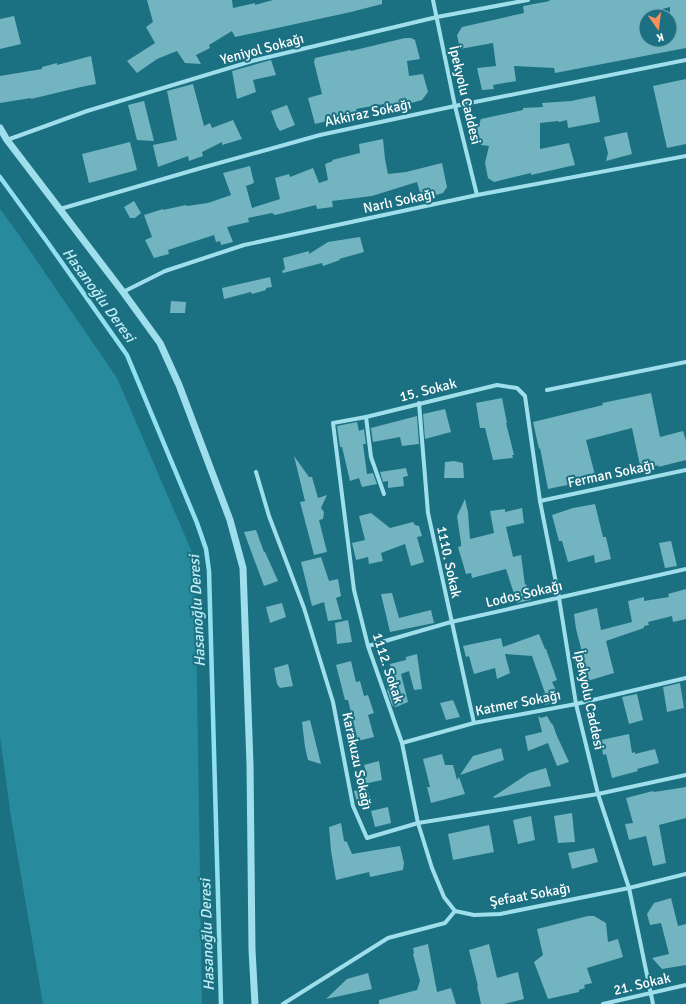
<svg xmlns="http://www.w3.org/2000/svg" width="686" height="1004" font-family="Signika,sans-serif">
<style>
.green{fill:#278a9d}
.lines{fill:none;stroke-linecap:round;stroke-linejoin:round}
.stream{stroke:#92e0ed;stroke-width:4.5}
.building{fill:#72b4c0;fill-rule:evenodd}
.minor{stroke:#9fdfeb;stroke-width:4}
.tertiary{stroke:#9fdfeb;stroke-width:7}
.labels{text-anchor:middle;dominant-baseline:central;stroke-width:4;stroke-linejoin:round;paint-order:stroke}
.street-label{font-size:14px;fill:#fff;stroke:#1b7082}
.water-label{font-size:15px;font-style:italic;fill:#bfedf5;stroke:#1b7082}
</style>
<rect width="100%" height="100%" fill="#1b7082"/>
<path class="green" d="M0,209L17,232L117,378L195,559L202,1004H43L11,817L0,737Z"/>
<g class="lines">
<path class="stream" d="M0,177L48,243L127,355L197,523L206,549L209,571L221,1004"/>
</g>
<g class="building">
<path d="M147,0H232L233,8L255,3V5L273,0H382V4L351,12L235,37L232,31L209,45L210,48L196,55L201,64L185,63L177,51L157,59L137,73L127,61L155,43L146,27L153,22Z"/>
<path d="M549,0H686V48L555,73L554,68L514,66L516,81L493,85L494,89L482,90L477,68L496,66L493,43L460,49L457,35L462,27L524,13L523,6L550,1ZM670,7V40H646V13Z"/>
<path d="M14,16L21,44L0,49V19Z"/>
<path d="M405,38H411L415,40L420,59L407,61L409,76L423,74L428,92L422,100L404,105L384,108V104L356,109L358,117L335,121V119L315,124L308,98L322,94L314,62L315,58L351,50V51Z"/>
<path d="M91,56L96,84L81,87L31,99V98L0,103V76L42,69V67L57,63V65Z"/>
<path d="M271,60L276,75L253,80L256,92L237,99L232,71Z"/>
<path d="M686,79V144L667,148L653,86Z"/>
<path d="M193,84L204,126L210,123L212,128L233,120L242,139L222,145V142L202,152L203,156L189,161L188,156L158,167L153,145L177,140L167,91Z"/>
<path d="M595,96L600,122L568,128L567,120L559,122L558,121L540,123V149L569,143L575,165L531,175V173L494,182L488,178L485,163L489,146L481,145L476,125L479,124L481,119L523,110V108L543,107L542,103L571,101Z"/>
<path d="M144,101L154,141L137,140L128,105Z"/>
<path d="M287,105L295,125L280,131L277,127L271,111Z"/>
<path d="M627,132L632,154L606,161L608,153L604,137Z"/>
<path d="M383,139L385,159L388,174L406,172L442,163L447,187L443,193L429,197L421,196L417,182L372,196L332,201L333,207L317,209L316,205L275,215L272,213L248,218L249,222L227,227L233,242L221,245L220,241L216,242L214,235L168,250L169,254L154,258L145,240L152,237L144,215L163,209V210L186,205L187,206L208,203L231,195L223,173L250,166L254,183L246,186L252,208L280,199L275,178L289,174L290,177L313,168L319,183L328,180L325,164L333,161L332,160L360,153L359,144Z"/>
<path d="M130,142L137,170L89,183L82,154Z"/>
<path d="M134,201L141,213L135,218H130L124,207Z"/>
<path d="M360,237L364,252L339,259L340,260L323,266L322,263L283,273L282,271L285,269L283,258L309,251V254L328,242Z"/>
<path d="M270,277L272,287L266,288V290L252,294L251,292L224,299L222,288Z"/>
<path d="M171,301L186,302L185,313H170Z"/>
<path d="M651,393L660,437L683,431L686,441V460L658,467L659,465L641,470L632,428L586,440L596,479L548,489L540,448L539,449L533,422L603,405L602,403Z"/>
<path d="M502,398L507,423H506L514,455H512L513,458L493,460L485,428H480L476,403Z"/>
<path d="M445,409L451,432L425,439L423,414Z"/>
<path d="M417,416L419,444L402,446L400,437L373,442L371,428Z"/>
<path d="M357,422L359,431L364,429L366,444H363L367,474L373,473L377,484L362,487L359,478L350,481L342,447H340L337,426Z"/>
<path d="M294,456L309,477H312L318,498L327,495L321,508L324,512L323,519L319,520L327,552L314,555L300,502L305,501Z"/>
<path d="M454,461L463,463L464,478H444L445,462Z"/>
<path d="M406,468L408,476L403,477L404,486L388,488V481L383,482L380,472Z"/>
<path d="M465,499L468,512L470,539L494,533L490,511L505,509V512L522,508L524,523L506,527L513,557L521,555L525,585L526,584L531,600L517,603L506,569L472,578L471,573L466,574L458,547L461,546V543L457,516Z"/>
<path d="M595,504L603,537H606L611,559L595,563L594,555L568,562L562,541H559L552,515L573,508Z"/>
<path d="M371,513L390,528L413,522L415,525L419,526L422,536L417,537L424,562L411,566L405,544L381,553L383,561L369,564L368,557L356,560L352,543L365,540L359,516Z"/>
<path d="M256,530L264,552H265L278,581L264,586L244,532Z"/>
<path d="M671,541L677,566L665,568L659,543Z"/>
<path d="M321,557L329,581L338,579L341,596L336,598L342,619L328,621L324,602L312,606L301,562Z"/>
<path d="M686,589V619L673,622L672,616L648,622L649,625L644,626V628L606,641L614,673L584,682H580L574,658L583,656L576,629L574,614L597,608L601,630L632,622L628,601L644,597V601L669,597L668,594Z"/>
<path d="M392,593L399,618L431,610L434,623L390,632L381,594Z"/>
<path d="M282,603L286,617L270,623L266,607Z"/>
<path d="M348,620L352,642L337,644L335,623Z"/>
<path d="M539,634L545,649H546L557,680L552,682L559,696L555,697L556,702L545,705L542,694L545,693L532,656L505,654L510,673L497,679L495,668L474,674L469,656L466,657L463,646L501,638L503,647Z"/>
<path d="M417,654L422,689L414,690L409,671L401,674L408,702L396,707L392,705L387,690L388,689L383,671L391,669L390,664L406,660V657Z"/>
<path d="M351,661L356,682L360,681L364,696L368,695L374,713L368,715L374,737L358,741L348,700H345L336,665Z"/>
<path d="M288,664L293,686L280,688L277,684L274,668Z"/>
<path d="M680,683L684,708L667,712L663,687Z"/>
<path d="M637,694L643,720L629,724L622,697Z"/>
<path d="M453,700L460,717L446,720L440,703Z"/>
<path d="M538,716L541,718L547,716L551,723L553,725L557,736L569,762L557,766L548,743L528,751L525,736L542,732Z"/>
<path d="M310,720L321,764L308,760L305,747L302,722Z"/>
<path d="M629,734L632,753L635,752V754L655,749L659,763L637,769L638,771L612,778L606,754L603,755L601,740Z"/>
<path d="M501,748L504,760L460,775L473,756Z"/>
<path d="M442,754L445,765H453L457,780L459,777L465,794L431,803L427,787H430L423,759Z"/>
<path d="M379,761L382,780L364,784L362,773L366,772L364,765Z"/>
<path d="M546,768L551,786L494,798L493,797L529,773Z"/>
<path d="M686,787V818L659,825L666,863L653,866L646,836L629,840L625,824L633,823L626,798L653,791L654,792Z"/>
<path d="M367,788L371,801L361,803L360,802H357L354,791Z"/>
<path d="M388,807L391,823L375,827L371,811Z"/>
<path d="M572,813L575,842L558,843L554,816Z"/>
<path d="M531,816L535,840L518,844L513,820Z"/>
<path d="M341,823L344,841L347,842L352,854L400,846L404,863L403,870L370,877L369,872L336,880L331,851L329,827Z"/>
<path d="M489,825L494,852L453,860L448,834Z"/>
<path d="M594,848L598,862L572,869L568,853Z"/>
<path d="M671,898L678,926L686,924V965L662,969L652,958L669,954L661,923L650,925L647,914L654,903Z"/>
<path d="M588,916H594L606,923L608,942L618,939L623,957L587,968L592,983L584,985L585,988L579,990V992L548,999L534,962L543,955L537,929Z"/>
<path d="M428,944L437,992L451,988L456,1004H379V1000L417,990L420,981L413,954L414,953L413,948Z"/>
<path d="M489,944L497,978L518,972L524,999L504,1004H481L477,986H478L469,950Z"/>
<path d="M368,973L372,989L326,999L347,979Z"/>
</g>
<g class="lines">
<g class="minor">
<path d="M433,0L455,106L477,195"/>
<path d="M7,140L87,111L256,60L437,17L528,0"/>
<path d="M60,209L201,168L320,135L455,106L686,60"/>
<path d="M123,292L165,271L244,245L477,195L686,156"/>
<path d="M547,390L686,362"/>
<path d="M419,403L428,513L474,723"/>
<path d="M366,417L371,457L384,494"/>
<path d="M256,472L269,516L304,608L333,702L353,806L367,838L418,823L598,794L686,775"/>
<path d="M540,501L686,470"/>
<path d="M368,646L451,622L686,569"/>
<path d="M402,743L474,723L576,704L686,678"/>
<path d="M455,911L444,897L432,868L418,823L402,743L368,646L354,590L333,423L366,417L497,385L517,388L525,396L540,501L559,598L576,704L598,794L629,888L653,1004"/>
<path d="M455,911L474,915L500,914L629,888L686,874"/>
<path d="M283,1004L388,938L445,923L455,911"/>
<path d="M603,1004L686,985"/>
</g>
<path class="tertiary" d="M0,128L7,140L123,292L160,343L179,385L230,520L243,568L250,764L252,950L255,1004"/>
</g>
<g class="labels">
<g class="street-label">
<text transform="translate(262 49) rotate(-15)">Yeniyol Sokağı</text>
<text transform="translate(465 95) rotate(77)">İpekyolu Caddesi</text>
<text transform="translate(368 113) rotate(-12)">Akkiraz Sokağı</text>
<text transform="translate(399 201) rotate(-12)">Narlı Sokağı</text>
<text transform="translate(428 390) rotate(-14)">15. Sokak</text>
<text transform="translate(611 474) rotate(-12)">Ferman Sokağı</text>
<text transform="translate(449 562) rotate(78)">1110. Sokak</text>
<text transform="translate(524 594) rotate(-13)">Lodos Sokağı</text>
<text transform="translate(388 668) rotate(72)">1112. Sokak</text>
<text transform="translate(589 700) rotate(78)">İpekyolu Caddesi</text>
<text transform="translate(518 703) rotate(-11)">Katmer Sokağı</text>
<text transform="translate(357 761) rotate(78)">Karakuzu Sokağı</text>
<text transform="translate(530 895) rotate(-10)">Şefaat Sokağı</text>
<text transform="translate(642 984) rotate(-13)">21. Sokak</text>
</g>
<g class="water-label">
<text transform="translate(99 295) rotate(54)">Hasanoğlu Deresi</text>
<text transform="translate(197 611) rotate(-93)">Hasanoğlu Deresi</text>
<text transform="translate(207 935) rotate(-92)">Hasanoğlu Deresi</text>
</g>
</g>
<g transform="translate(658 28) rotate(166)"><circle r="19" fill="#1b7082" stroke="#76a9b4"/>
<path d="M0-3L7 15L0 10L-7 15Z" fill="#fc8e5b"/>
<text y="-6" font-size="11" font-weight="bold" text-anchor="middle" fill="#ffffff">K</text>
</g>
</svg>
